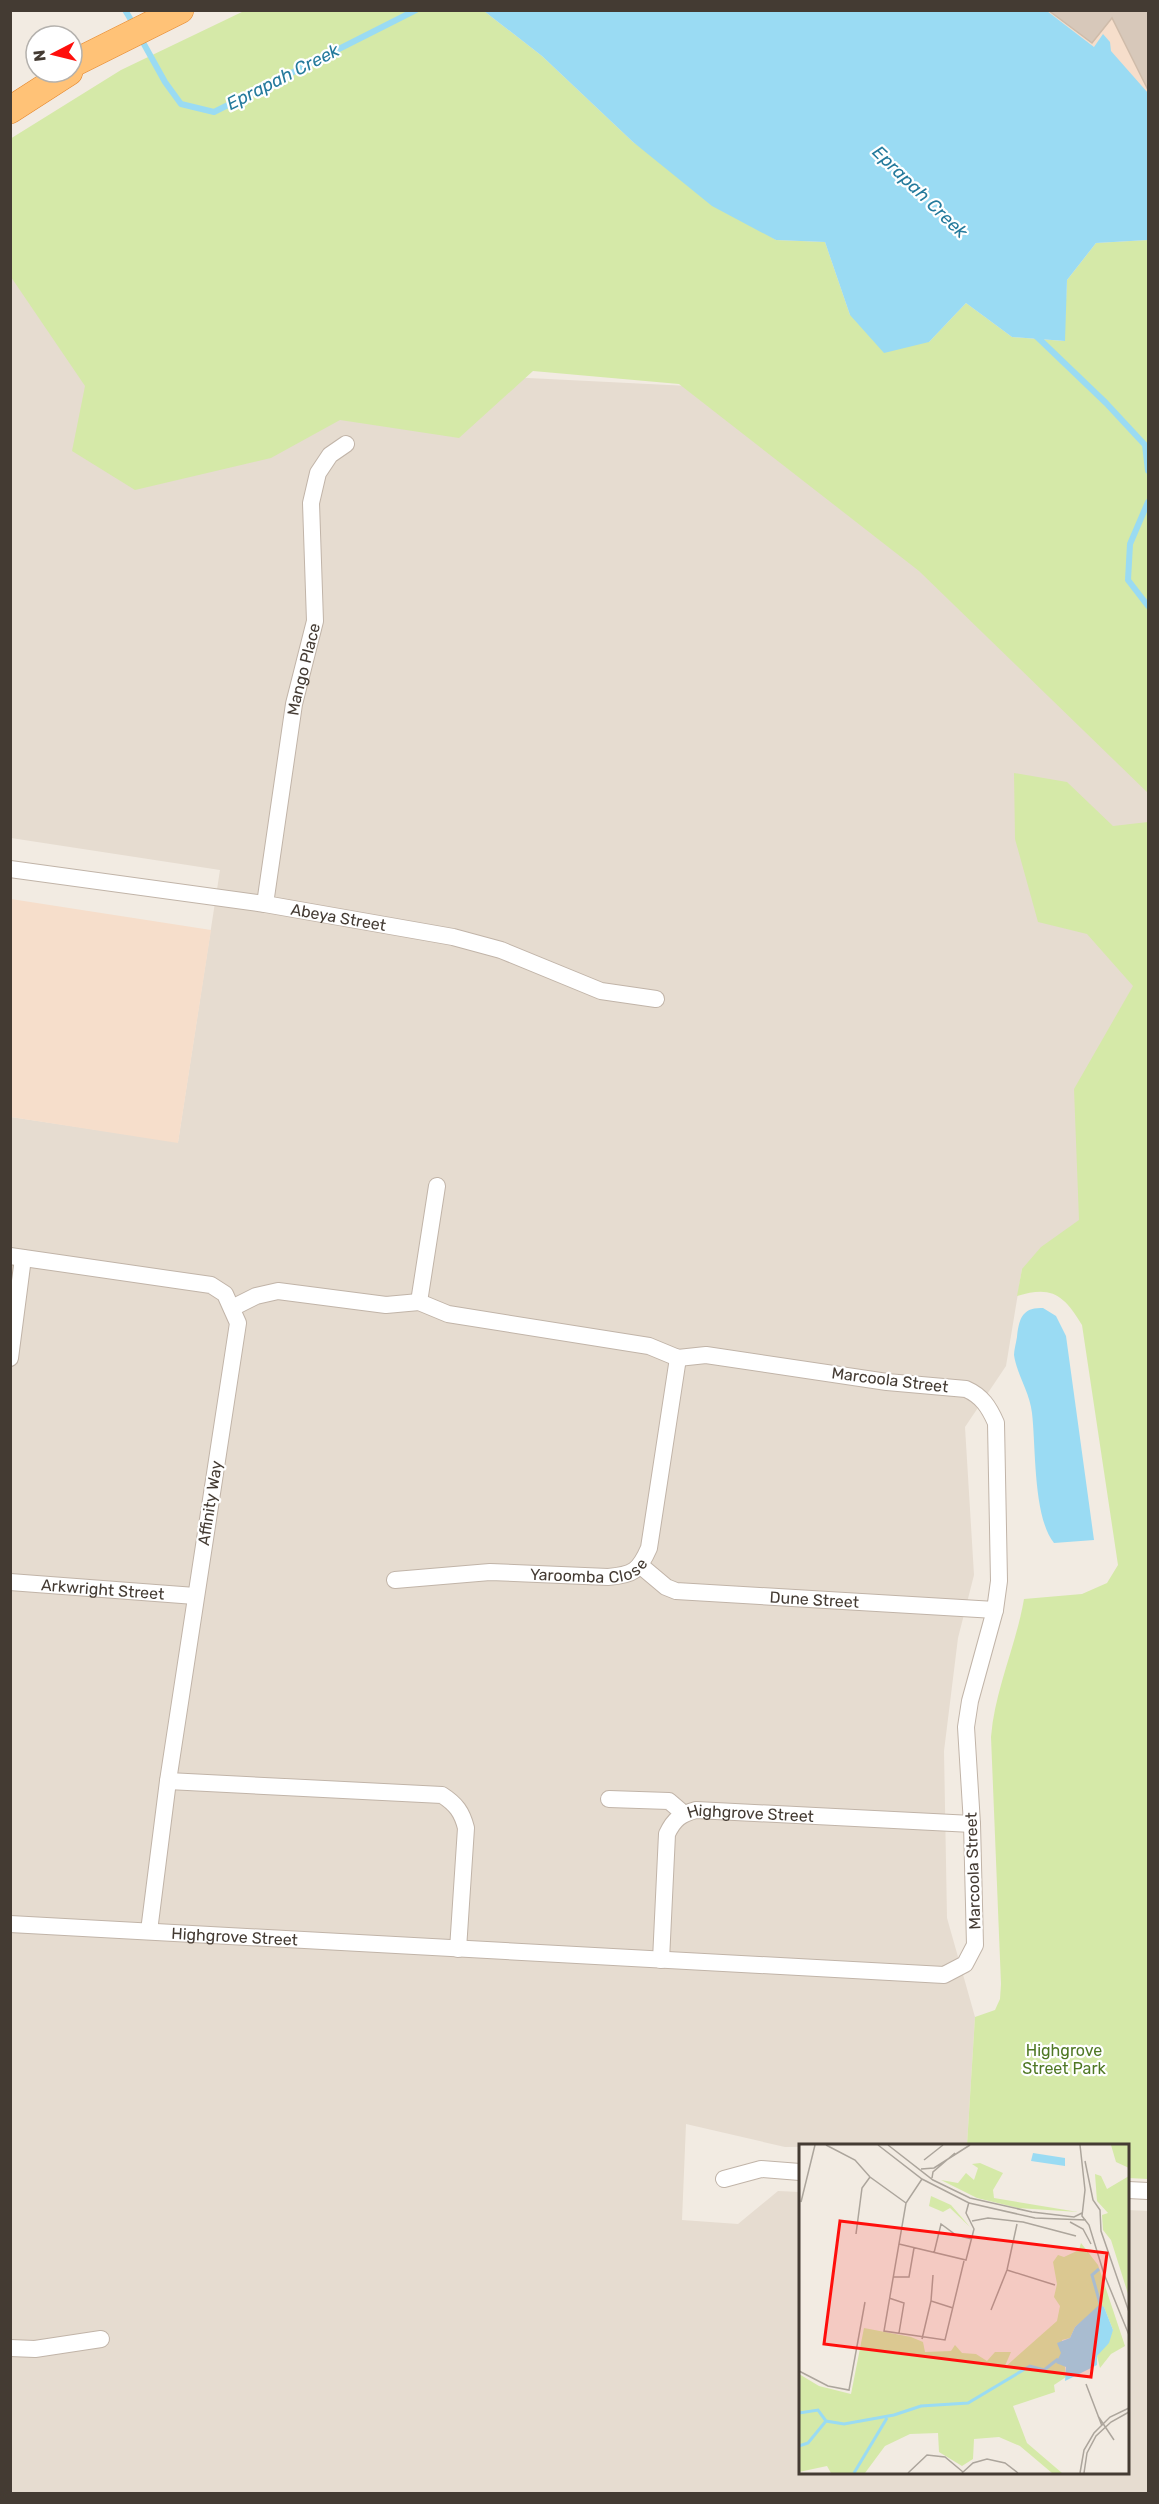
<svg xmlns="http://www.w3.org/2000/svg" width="1159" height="2504" font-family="Rubik,sans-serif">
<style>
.residential{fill:#e6dcd0}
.commercial{fill:#f6decb}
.green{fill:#d5e9a8}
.water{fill:#9adbf3}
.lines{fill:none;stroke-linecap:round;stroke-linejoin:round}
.stream{stroke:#9adbf3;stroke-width:6}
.building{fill:#d7c8ba;stroke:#cfbcaa;stroke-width:1.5}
.minor-casing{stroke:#c1b4a8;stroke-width:18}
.trunk-casing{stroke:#e5862a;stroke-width:28}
.minor{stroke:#fff;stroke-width:16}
.trunk{stroke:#ffc277;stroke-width:27}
.labels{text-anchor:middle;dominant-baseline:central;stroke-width:4.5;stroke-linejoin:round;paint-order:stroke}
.street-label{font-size:16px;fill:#443b33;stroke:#fff}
.park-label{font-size:16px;fill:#4f7824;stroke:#fff}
.water-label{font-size:18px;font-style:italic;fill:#247a9c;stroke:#fff}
.inset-river{fill:none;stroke:#9adbf3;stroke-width:3}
.inset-road{fill:none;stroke:#aca59c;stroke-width:1.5}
.view{fill:#ff0f0c;fill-opacity:0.15;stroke:#ff0f0c;stroke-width:3}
.inset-edge{fill:none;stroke:#443b33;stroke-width:3}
</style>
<rect width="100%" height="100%" fill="#f2ebe2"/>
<path class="residential" d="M11,274L323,368L749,389L1148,681V1289L1022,1269L1006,1366L965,1427L974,1575L958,1638L944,1751L947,1918L975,2017L967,2145L785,2147L686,2124L682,2220L738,2224L778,2191L800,2192V2472H1128V2210L1148,2211V2493H11V1117L178,1142L220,870L11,838Z"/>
<g class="commercial">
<path d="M1047,11H1148V128L1094,47Z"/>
<path d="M11,899L211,930L178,1143L11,1117Z"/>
</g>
<g class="green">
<path d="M244,11H484L542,56L633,142L776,240L825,242L850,315L929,342L966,303L1012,337L1064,341L1067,280L1096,243L1148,240V793L919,571L679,384L533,371L459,438L340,420L271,458L135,490L72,451L85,386L11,277L10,139L121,70Z"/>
<path d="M1014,773L1067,782L1113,826L1148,822V2179L1128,2178V2146L967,2145L975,2017L995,2010L1000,1999L1001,1984L991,1737C995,1689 1016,1646 1024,1599L1082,1594L1107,1583L1118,1565L1082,1325C1064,1295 1052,1285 1017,1296L1022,1269L1041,1247L1079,1220L1074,1089L1133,986L1087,934L1038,922L1015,839Z"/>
</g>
<g class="water">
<path d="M484,11H1047L1094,47L1103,34L1110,42L1111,51L1148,93V240L1096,243L1067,280L1065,341L1012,337L966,303L929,342L884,353L850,315L825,242L776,240L712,206L633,142L542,56Z"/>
<path d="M1043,1308L1056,1316L1066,1336L1094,1540L1054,1543C1033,1517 1036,1447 1032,1413C1030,1393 1017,1375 1014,1355C1014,1350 1016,1343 1017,1337C1019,1319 1022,1307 1043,1308Z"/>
</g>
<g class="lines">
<g class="stream">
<path d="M125,10L134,25"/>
<path d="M140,37L165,82L181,104L214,112L416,10"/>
<path d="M1033,333L1106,403L1145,445L1148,471"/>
<path d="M1148,502L1130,544L1128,580L1148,606"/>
</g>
</g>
<path class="building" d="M1048,10H1149V92L1112,18L1092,43Z"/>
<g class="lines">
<g class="minor-casing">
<g id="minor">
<path id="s1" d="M10,869L265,904L453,937L501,950L601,991L656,999"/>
<path id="s2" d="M265,904L294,704L315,621L311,503L318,473L330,455L346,444"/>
<path d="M10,1256L211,1285L225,1294L238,1323L168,1781L149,1931"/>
<path d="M419,1302L437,1186"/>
<path d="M10,1358L23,1258"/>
<path id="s3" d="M641,1566L666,1587L676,1591L995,1610"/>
<path id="s4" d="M395,1580L490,1572L608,1577C633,1575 639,1571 649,1548L678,1358"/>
<path id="s5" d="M10,1582L195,1596"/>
<path d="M168,1781L442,1795C456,1804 462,1812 466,1828L458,1949"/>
<path d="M609,1799L669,1801L683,1813"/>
<path id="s6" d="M10,1924L944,1975L965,1964L975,1945L972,1824L966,1727L970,1701L995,1610L999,1581L996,1423C989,1407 982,1396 966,1389L887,1382L706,1355L678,1358L649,1346L448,1314L419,1302L386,1305L278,1291L256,1296L232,1308"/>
<path id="s7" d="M661,1960L667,1834C674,1819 681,1814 696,1810L972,1824"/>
<path d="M724,2179L761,2169L800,2172"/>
<path d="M1128,2190L1148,2191"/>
<path d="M10,2348L35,2349L101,2339"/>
</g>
</g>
<g class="trunk-casing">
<g id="trunk">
<path d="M72,64L180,10"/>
<path d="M10,110L69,72"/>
</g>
</g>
<use href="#minor" class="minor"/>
<use href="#trunk" class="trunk"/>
</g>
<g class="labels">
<g class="street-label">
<text stroke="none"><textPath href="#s2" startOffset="238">Mango Place</textPath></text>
<text stroke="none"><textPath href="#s1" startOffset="332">Abeya Street</textPath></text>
<text transform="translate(890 1380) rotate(7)">Marcoola Street</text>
<text transform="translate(210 1503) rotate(-81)">Affinity Way</text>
<text stroke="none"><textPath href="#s4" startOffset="195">Yaroomba Close</textPath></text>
<text stroke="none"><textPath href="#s5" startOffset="93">Arkwright Street</textPath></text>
<text stroke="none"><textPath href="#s3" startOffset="182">Dune Street</textPath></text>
<text stroke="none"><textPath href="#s7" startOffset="220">Highgrove Street</textPath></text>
<text transform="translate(973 1871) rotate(-92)">Marcoola Street</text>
<text stroke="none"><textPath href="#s6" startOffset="225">Highgrove Street</textPath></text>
</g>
<g class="park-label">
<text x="1064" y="2050">Highgrove<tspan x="1064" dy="18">Street Park</tspan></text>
</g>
<g class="water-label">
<text transform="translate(283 77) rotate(-27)">Eprapah Creek</text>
<text transform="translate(920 192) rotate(44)">Eprapah Creek</text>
</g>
</g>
<g transform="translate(799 2144)">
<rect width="330" height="330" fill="#f2ebe2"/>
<path d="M312,1H330V24L317,18ZM181,19L204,29L194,46L195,54L279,68L219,64L178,54L142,36L159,39L167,29L175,36L179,24L173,20ZM296,30L302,32L308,45L330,32V153L312,96L304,86L303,71L309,69L298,57ZM132,52L152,61L171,83L151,64L144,68L130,62ZM282,99L299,121L326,202L312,210L301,224L298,212L314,186L305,163L295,167L276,183L271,194L263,196L267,233L255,241L256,248L214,262L228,299L263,329H253L221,302L200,293L175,295L174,315L163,322L140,308L139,289L111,290L86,302L66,329H32L28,322L0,328V230L20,242L52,250L65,184L112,193L124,198L126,208L152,207L156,201L163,209L177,210L188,217L196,208H212L205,224L258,177L261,162L255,153L258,140L254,118L259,111L265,113L280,106Z" fill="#d5e9a8"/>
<path d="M234,9L266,14V22L232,17ZM300,161L305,163L314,186L310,199L298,212V221L266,237L267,223L257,219L262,209L258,199L271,194L276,183Z" fill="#9adbf3"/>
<path class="inset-river" d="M300,125L293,131L302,163M0,269L19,266L27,277L45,280L95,271L122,262L169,259L231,222L245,226L259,215M0,302L9,299L27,277M55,329L88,274"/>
<path class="inset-road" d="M27,1L56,16L71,33L107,59M79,1L123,35L170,59L236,74L287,76M89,1L134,36L171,54L233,68L275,73L283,69M281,1L286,46L283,72L290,81L305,130L330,191M125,16L144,1M286,17L294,56L301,66L302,87L330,168M122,25L135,24L171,1M133,34L134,28L156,9M123,35L107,59L85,187L146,196L165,117M2,58L16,1M173,77L189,74L224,78L277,92M271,78L284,85L292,100M57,90L63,44L71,33M100,100L167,116L175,85L167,69L170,58M135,109L142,80L157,91L173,95M208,126L256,141M134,131L132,157L154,164M94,133H110L115,104M90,154L105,159L100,189M192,166L208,126L218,80M123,195L132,157M0,227L29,242L50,246L66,158M287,240L303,282M299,272L315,296M109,329L128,311L146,313L164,328M163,329L174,319L188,315L206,319L219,329M281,329L285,306L295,289L311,273L330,264M285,329L288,309L297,292L312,278L330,268"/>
<path class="view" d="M41,77L308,109L292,233L25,200Z"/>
<rect width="330" height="330" class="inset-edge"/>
</g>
<rect width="1159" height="2504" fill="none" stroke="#443b33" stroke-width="24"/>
<g transform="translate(54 54) rotate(263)"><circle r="28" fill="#ffffff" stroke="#b4b1ad" stroke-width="1.5"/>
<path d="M0-4.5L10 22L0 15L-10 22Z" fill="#ff0f0c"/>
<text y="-9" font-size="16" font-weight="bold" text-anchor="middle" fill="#443b33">N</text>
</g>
</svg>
